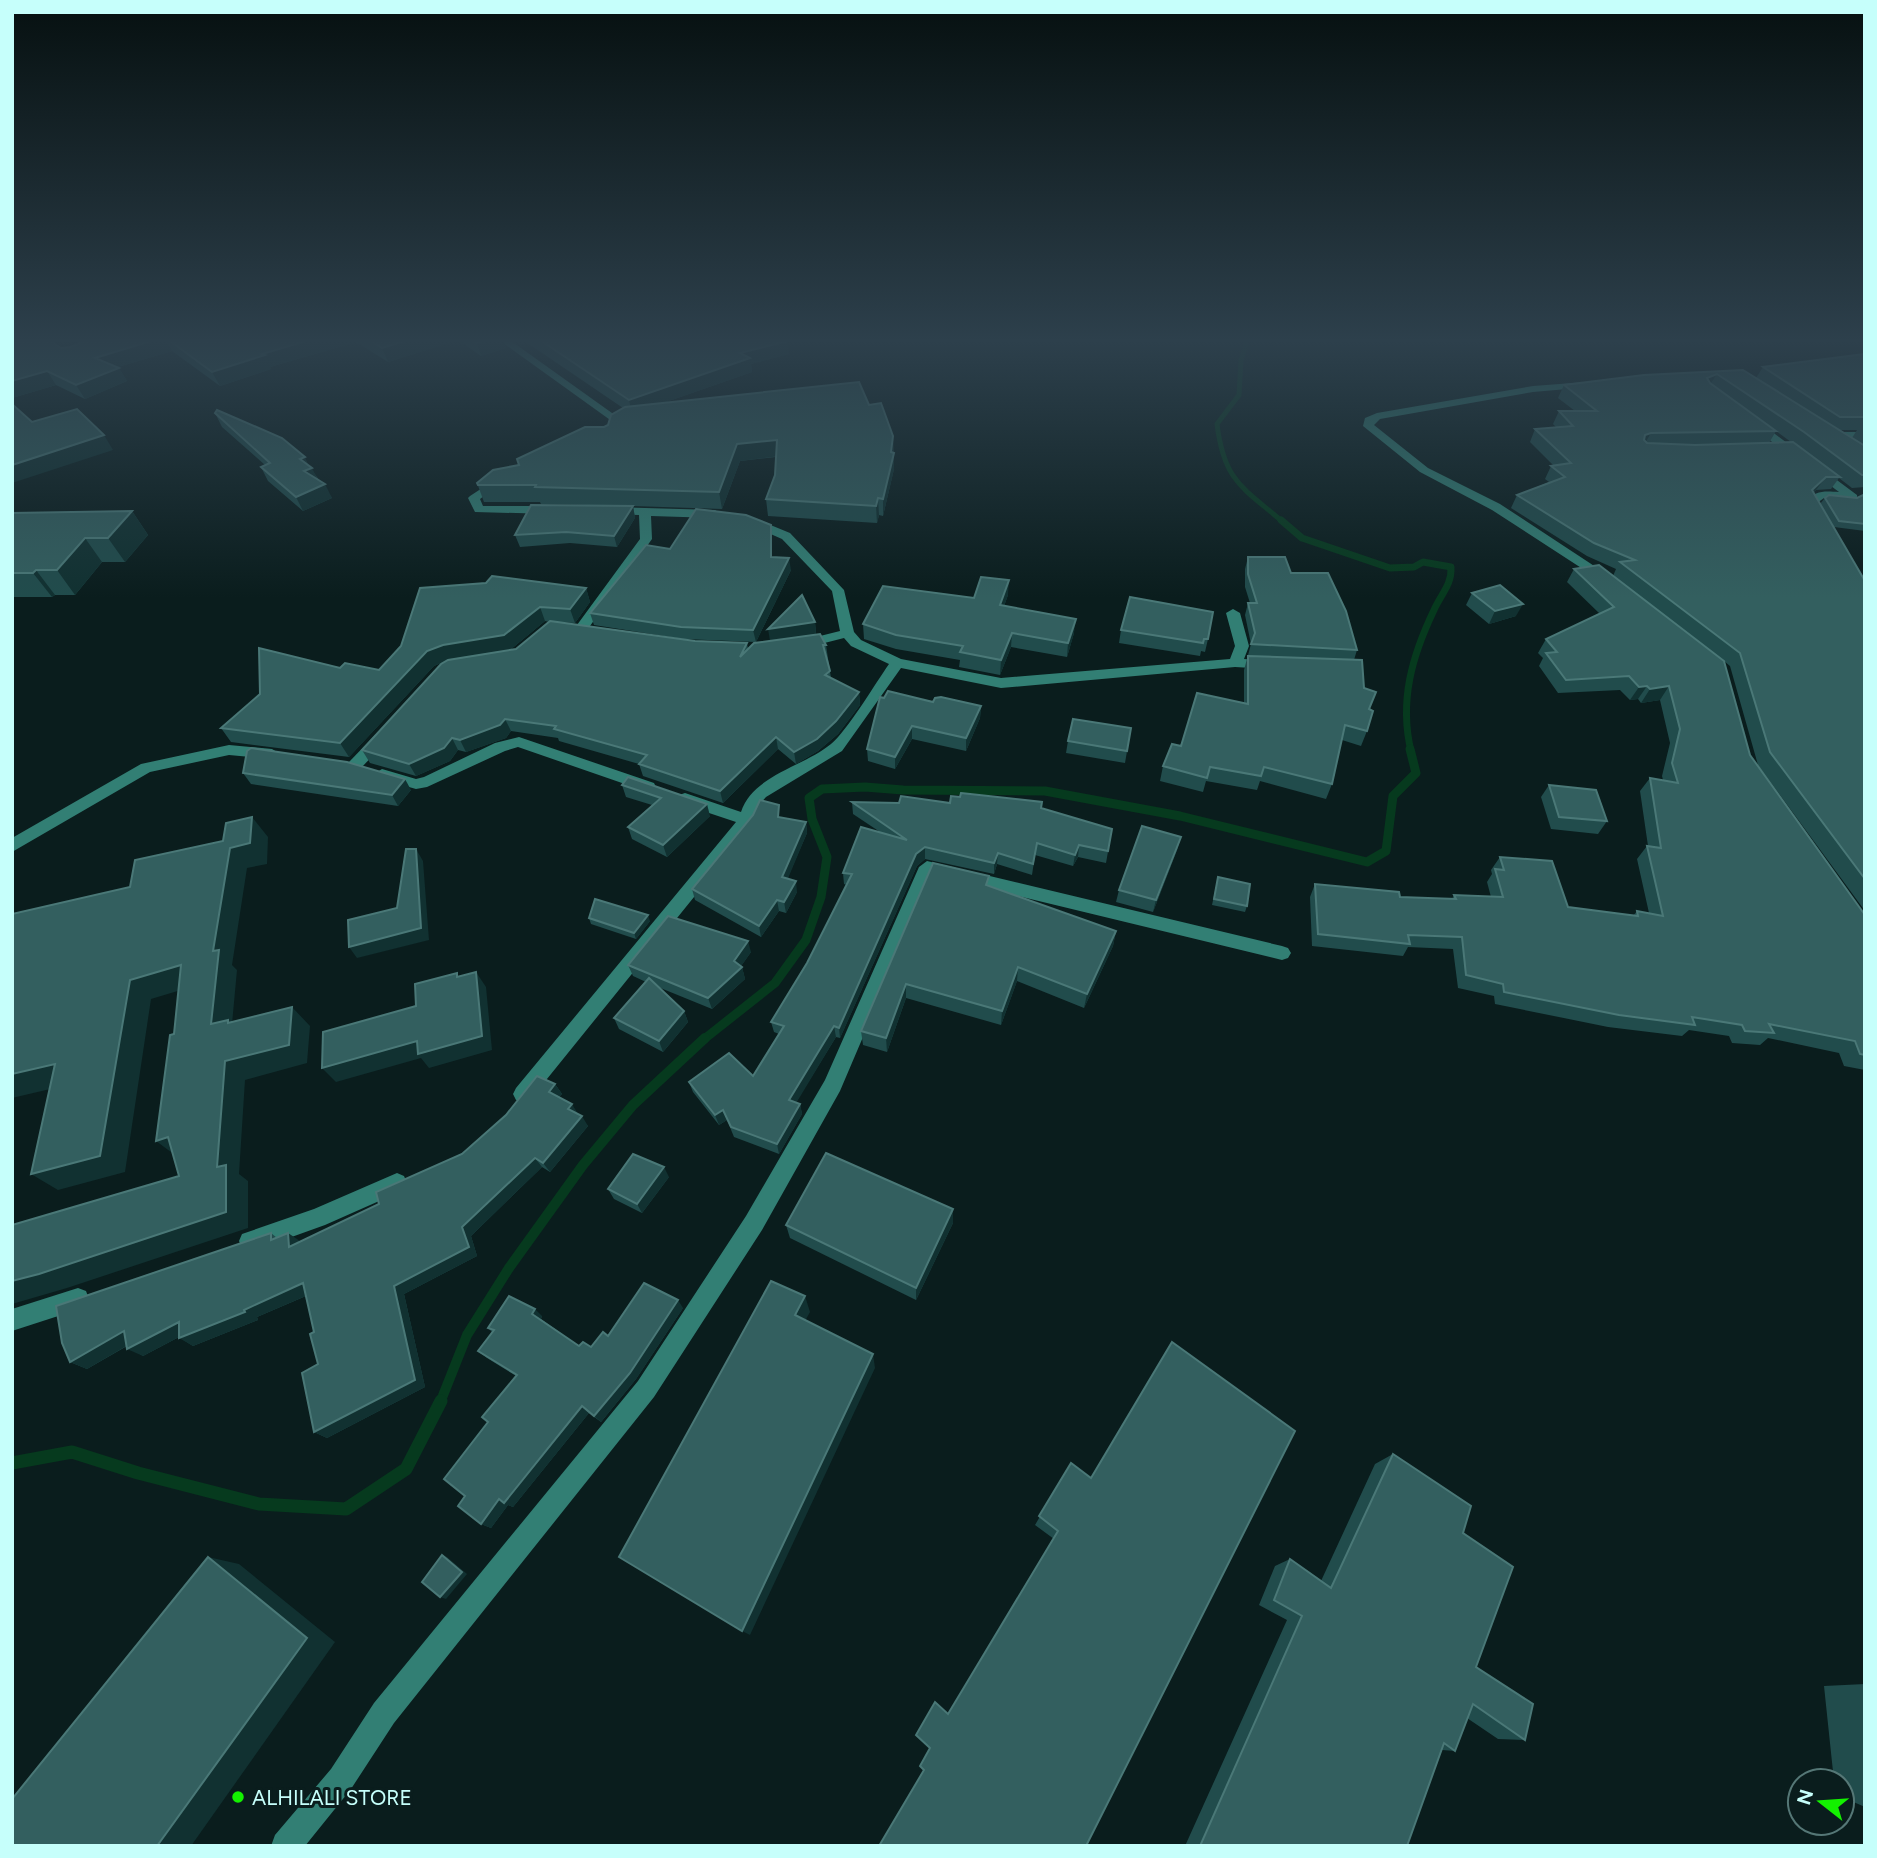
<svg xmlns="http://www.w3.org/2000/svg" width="1877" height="1858" font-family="Figtree,sans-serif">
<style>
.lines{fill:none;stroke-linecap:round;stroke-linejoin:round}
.stream-far4{stroke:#063a1e;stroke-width:5}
.stream-far3{stroke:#063a1e;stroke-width:7}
.stream-far2{stroke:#063a1e;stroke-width:9}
.stream-far1{stroke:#063a1e;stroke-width:10}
.stream{stroke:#063a1e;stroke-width:13}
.minor{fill:#327f74;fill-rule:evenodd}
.wall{fill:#214c4c;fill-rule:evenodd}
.shaded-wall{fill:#113131}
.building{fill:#335f5f;stroke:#4a7877;stroke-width:2}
.poi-dot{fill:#13f100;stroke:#0a1d1d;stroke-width:2.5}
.labels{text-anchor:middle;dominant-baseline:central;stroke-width:6;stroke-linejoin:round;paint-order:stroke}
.near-poi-label{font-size:21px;fill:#c6fffb;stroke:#0a1d1d;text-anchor:start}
</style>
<rect width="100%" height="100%" fill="#0a1d1d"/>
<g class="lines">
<path class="stream-far4" d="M1248,338L1241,360L1239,395L1217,424C1224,481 1242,487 1283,522"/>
<path class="stream-far3" d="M1281,520L1302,538L1390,568L1414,567L1423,562L1451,567C1452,585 1441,594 1434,610C1412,656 1399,701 1411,751"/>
<path class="stream-far2" d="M703,1040L775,983L806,940L821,897L827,857L812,819L809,798L822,789L865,787L903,790L1045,791L1180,816L1367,862L1386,851L1393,796L1416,773L1410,749"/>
<path class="stream-far1" d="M440,1403L467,1335L509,1268L583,1165L633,1105L705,1038"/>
<path class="stream" d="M12,1463L72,1452L138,1473L259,1504L346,1509L406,1469L441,1401"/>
<g class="minor">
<path d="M496,338H507L626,423L614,430H606V426L613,422Z"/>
<path d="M1586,382L1590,383V387L1533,392L1380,419L1374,425L1428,468L1500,504L1614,579V585L1609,586L1492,510L1420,472L1363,426L1365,418L1377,413L1533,386Z"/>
<path d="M1751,422H1759L1857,495V499L1824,498L1817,503L1826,515L1816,518L1805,502C1816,490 1824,491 1839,492L1751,426Z"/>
<path d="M1827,432H1865V438L1823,437V433Z"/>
<path d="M499,477L505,480L480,499L483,506H551L557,510L551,514L475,512L468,498L470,496Z"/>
<path d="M610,507L715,510L721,514L715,518L651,516L652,539L585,633L556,630L554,627L561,623L577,625L640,539L639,515L606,514V508Z"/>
<path d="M749,516L790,533L844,590L854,632L861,640L901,659L1001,678L1230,659L1235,646L1226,613L1233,609L1240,613L1249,646L1244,659L1269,661L1276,665L1269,669L1235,667L1001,688L901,668L842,751L766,797L759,805L753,824L530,1100L523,1103L516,1100L513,1094L516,1088L736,822L679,803L677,799L679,795L685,793L741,812C753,775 803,767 831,744C847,731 875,684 889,664L851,646L844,638L801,649L796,648V642L840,631L832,591L782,539L745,523L743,520Z"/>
<path d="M381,733L386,734L388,738L386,742L359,770H349L346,766L349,762L376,734Z"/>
<path d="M519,737L654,783L656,787L648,792L518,747L505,751L427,787L416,789L377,778L374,774L382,769L416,779L424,777L495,743Z"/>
<path d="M229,745L272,749L280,754L272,759L229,755L150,772L12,852V838L141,764Z"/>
<path d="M927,861L1282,946L1288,948L1291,953L1288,958L1282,960L932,875L840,1091L762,1230L654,1397L394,1723L351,1789L305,1846H271L275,1835L331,1769L374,1703L638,1381L746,1216L825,1080L919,867Z"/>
<path d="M397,1173L404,1176L407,1183L404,1190L325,1225L250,1252L242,1248L239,1241L242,1234L314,1209Z"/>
<path d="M78,1288L86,1291L89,1299L86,1307L12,1331V1309Z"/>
</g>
</g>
<g class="wall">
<path d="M93,338H503L506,348L481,356L458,340L388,362L356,342L270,367L271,369L220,386L172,351L118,367L127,381L85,399L56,385L12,398L61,348L70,347Z"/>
<path d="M511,338H784L789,354L751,364L752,372L663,403L869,405L893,436L894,469L883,516L879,515L877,523L768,516L766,499L775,475L776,457L740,461L722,509L633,506L635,518L617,547L570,543L520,547L515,535L588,505L541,504L540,502H484L477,483L604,427L608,425L623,408L526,342L520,344Z"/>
<path d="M1865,354V487L1852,488L1839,478L1831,489L1816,490L1813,493L1865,581V911L1758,765L1730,666L1724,661L1750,755L1865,915V1070L1844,1066L1839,1053L1768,1038L1760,1045L1732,1043L1729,1036L1689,1030L1682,1036L1608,1027L1495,1004L1494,996L1458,988L1453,949L1408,947L1403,956L1312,946L1310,897L1315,884L1400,897L1452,899L1454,895L1491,897L1487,882L1492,874L1491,870L1500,857L1568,907L1633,916L1637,911L1649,913L1637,859L1647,846H1648L1640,791L1650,778L1663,780L1662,776L1670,743L1660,700L1641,703L1638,699L1630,700L1620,690L1558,693L1539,666L1543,658L1538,653L1546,639L1600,614L1567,582L1574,569L1613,576L1616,569L1587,556L1511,508L1517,495L1549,482L1545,479L1551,466H1554L1530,442L1535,429L1556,427L1553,424L1559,411H1575L1558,398L1564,385L1743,370L1756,378L1763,367ZM1839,430H1857L1852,438ZM1776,431L1791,442L1769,443Z"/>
<path d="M215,413L309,466L332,498L303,511L268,481L261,467L265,465L222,427Z"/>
<path d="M1825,498L1865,499V531L1834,527L1820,504Z"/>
<path d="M132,511L148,535L125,562H102L75,595H55L52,597H12V513Z"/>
<path d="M772,537V557L791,570L756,642L683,639L594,625L590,613L670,549Z"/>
<path d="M1248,557L1291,573L1357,650L1354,660L1364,688L1369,709L1367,731L1361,746L1342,740L1332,784L1326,799L1260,781L1257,790L1206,781L1203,792L1160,781L1163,766L1181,746L1244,703V670L1251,644L1245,615L1248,603H1250L1245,587V569Z"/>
<path d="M586,588L590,602L575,623L552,622L695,641L747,643L748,649L815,622L816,634L826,645L831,678L859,692L860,705L838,734L818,751L796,764L778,749L723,803L643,776L639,764L559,741L558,738L511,731L506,738L466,752L458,750L450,761L416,776L370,763L362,750L516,649L549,622L545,621L510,650L450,659L434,666L349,757L231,742L221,728L340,668L379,670L401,646Z"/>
<path d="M1472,593L1516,616L1489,624L1466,605Z"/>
<path d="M1008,595L1004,606L1074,633L1067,657L1011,647L1000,675L959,667L960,660L896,649L864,639L863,624L974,598Z"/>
<path d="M1121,630L1208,639L1205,652L1201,651L1200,656L1119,643Z"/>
<path d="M884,698L981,706L980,718L966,751L912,739L895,769L868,761L867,749Z"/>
<path d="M1131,728L1125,763L1066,753L1068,741Z"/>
<path d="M243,773L411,790L398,806L251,784Z"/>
<path d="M628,777L710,816L667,857L632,839L628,827L652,805L626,797L622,785Z"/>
<path d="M1549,785L1607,821L1598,834L1551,829L1541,797Z"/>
<path d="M852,802L950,803L1041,808L1112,829L1106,863L1078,857L1073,866L1035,855L1032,875L997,864L994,874L925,859L917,866L840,1038L836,1037L796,1102L800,1104L802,1114L779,1154L734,1137L727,1120L719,1125L693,1092L689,1082L753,1076L779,1034L774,1032L771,1022L807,963L847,885L844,884L843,873L880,832L853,814Z"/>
<path d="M780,818L806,822L807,833L787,879L797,892L786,913L779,911L761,937L695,900L692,889Z"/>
<path d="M1181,837L1177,850L1153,912L1116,902L1119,890Z"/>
<path d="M1218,877L1247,906L1245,912L1212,905Z"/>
<path d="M988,886L1116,931L1113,946L1084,1008L1017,981L1001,1025L906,998L887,1052L863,1045L861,1031Z"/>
<path d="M589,918L650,921L636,939L591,924Z"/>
<path d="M751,952L741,966L742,967L745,979L712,1009L658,987L684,1011L688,1022L663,1052L619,1029L614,1018L646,982L633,976L628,965Z"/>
<path d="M555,1084L562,1094L559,1097L577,1114L588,1126L550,1172L542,1167L471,1236L477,1256L404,1294L425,1387L327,1438L314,1432L318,1364L314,1332L306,1296L257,1317L258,1320L193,1346L179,1337L143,1356L127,1346L87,1369L70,1362L271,1233L277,1238L300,1242L379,1204L462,1154Z"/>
<path d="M669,1177L642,1213L614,1199L608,1189Z"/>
<path d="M953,1209V1223L916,1300L790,1238L786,1225Z"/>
<path d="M683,1308L636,1379L601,1422L589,1413L513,1507L508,1505L491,1528L481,1524L465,1496L488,1422L516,1376L487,1358L478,1351L492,1332L488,1328L542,1316L541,1319L579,1346L591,1347L608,1336Z"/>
<path d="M1393,1454L1463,1533L1476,1667L1525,1740L1498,1739L1467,1718L1455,1751L1442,1750L1407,1846H1185L1287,1620L1259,1605L1275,1566L1290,1559L1321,1581L1375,1464Z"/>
<path d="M1071,1463L1086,1846L923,1769L930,1748L948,1714L1054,1539L1035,1525Z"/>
<path d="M1865,1684V1807L1842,1797V1781H1834L1824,1686Z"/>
</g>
<g class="shaded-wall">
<path d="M161,338H165L172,351L104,371L95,358Z"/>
<path d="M316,338H354L356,342L270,367L271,369L220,386L212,372L262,354Z"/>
<path d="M415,338H457L458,340L388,362L382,348Z"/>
<path d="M492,338H503L506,348L481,356L477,343Z"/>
<path d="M518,338H525L526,342L520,344Z"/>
<path d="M788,341L789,354L751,364L752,372L632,414L629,400L740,353Z"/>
<path d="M119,368L127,381L85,399L76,385Z"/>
<path d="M47,371L56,385L12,398V381Z"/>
<path d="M1717,374L1709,386L1707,378Z"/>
<path d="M1651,433L1644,445L1645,435Z"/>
<path d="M104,435L113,450L12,483V465Z"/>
<path d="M893,436L894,469L883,516V499Z"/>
<path d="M777,440L779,456L740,461L722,509L719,492L737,444Z"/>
<path d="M305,457L310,469L312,468L319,482L304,471L300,459Z"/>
<path d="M1826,477L1816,490L1803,503L1812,490Z"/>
<path d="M325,484L332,498L303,511L296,497Z"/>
<path d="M878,498L879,515L877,523L876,506Z"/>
<path d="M633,506L635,518L617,547L614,536Z"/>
<path d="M132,511L148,535L125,562L108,538Z"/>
<path d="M771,525L772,537V569L771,557Z"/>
<path d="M85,538L102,562L75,595L57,570Z"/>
<path d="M789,558L791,570L756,642L753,630Z"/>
<path d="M36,570L55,595L52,597L33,573Z"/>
<path d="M1009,580L1008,595L999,620L1000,605Z"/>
<path d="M586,588L590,602L575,623L570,609Z"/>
<path d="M1523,604L1516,616L1489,624L1495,611Z"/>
<path d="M540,607L545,621L510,650L450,659L434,666L349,757L340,743L427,651Z"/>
<path d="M1076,619L1074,633L1067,657L1068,643Z"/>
<path d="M815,622L816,634L770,641L768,629Z"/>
<path d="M1012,633L1011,647L1000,675L1001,660Z"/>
<path d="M1647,686L1638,699L1630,700L1639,687Z"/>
<path d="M1669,686L1660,700L1641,703L1650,689Z"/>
<path d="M859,692L860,705L838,734L818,751L796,764L794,752Z"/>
<path d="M981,706L980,718L966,751V738Z"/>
<path d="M505,719L511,731L506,738L466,752L460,740Z"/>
<path d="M912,726V739L895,769V757Z"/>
<path d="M776,737L778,749L723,803L720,791Z"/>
<path d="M452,738L458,750L450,761L416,776L409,764Z"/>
<path d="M405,779L411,790L398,806L392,795Z"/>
<path d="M707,804L710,816L667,857L663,845Z"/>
<path d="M252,817L268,837L267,864L247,868L232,965L237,970L232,1024H211L213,951L230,848Z"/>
<path d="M806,822L807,833L784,888L782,877Z"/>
<path d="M1181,837L1177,850L1153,912L1156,900Z"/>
<path d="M1079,845L1078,857L1073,866L1075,855Z"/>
<path d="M925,847V859L917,866L840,1038L839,1028L916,854Z"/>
<path d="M416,849L423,861L429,940L357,958L349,947L421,928Z"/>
<path d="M998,853L997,864L994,874V863Z"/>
<path d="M796,881L797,892L786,913L784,902Z"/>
<path d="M777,900L779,911L761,937L759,926Z"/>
<path d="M648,915L650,921L636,939L634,933Z"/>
<path d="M1116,931L1113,946L1084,1008L1087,994Z"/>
<path d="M748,941L751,952L737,972L742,967L745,979L712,1009L708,998Z"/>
<path d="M181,965L201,984L151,999L125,1172L58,1190L31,1174L130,980Z"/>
<path d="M1018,967L1017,981L1001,1025L1002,1011Z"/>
<path d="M476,972L486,987L492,1050L429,1068L421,1058L336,1082L322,1068Z"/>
<path d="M906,984V998L887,1052L886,1038Z"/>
<path d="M292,1007L310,1026L307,1063L245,1080L239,1174L248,1181V1228L67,1288L12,1304V1281L217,1167L225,1061Z"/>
<path d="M684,1011L688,1022L663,1052L659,1041Z"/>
<path d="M834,1026L836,1037L792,1110L789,1100Z"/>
<path d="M55,1064L80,1082L12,1098V1074Z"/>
<path d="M555,1084L562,1094L555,1102L549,1092Z"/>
<path d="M572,1104L578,1114L568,1109Z"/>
<path d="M800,1104L802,1114L779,1154L777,1144Z"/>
<path d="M723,1110L727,1120L719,1125L715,1115Z"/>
<path d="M582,1116L588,1126L550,1172L543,1163Z"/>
<path d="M168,1137L179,1158L156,1141Z"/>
<path d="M535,1158L542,1167L471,1236L477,1256L404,1294L425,1387L327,1438L314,1432L394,1286L462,1227Z"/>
<path d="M664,1167L669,1177L642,1213L637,1204Z"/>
<path d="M953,1209V1223L916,1300V1288Z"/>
<path d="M288,1233L300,1241L289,1247Z"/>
<path d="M303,1283L315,1292L257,1317L258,1320L193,1346L179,1338Z"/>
<path d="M805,1296L810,1312L800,1330L795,1315Z"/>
<path d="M678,1300L683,1308L636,1379L601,1422L594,1416Z"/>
<path d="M535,1309L542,1316L540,1321L532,1314Z"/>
<path d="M179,1322L194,1329L143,1356L127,1349Z"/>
<path d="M124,1331L140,1338L87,1369L70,1362Z"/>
<path d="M873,1354L875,1368L750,1635L742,1631Z"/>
<path d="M582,1406L589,1413L513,1507L508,1505L491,1528L481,1524L499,1499Z"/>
<path d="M442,1555L447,1557L467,1574L446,1599L440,1597Z"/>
<path d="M208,1557L239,1564L335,1642L191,1846H157Z"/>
</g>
<g class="building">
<path d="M12,338H46L61,348L70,347L93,338H161L95,358L119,368L76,385L47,371L12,381Z"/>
<path d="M166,338H316L262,354L265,355L212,372Z"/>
<path d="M366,338H415L382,348Z"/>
<path d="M470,338H492L477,343Z"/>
<path d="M537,338H784L788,341L740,353L750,358L629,400Z"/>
<path d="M1865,354V417H1840L1763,367Z"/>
<path d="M1743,370L1865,446V475H1862L1804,432L1717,374L1707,378L1710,383L1776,431L1651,433L1645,435L1644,440L1647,443L1695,445L1793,442L1840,477H1826L1812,490L1865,581V879L1770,752L1740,653L1620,562L1635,560L1594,543L1517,495L1565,477L1551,466L1571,463L1535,429L1573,426L1559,411H1597L1564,385L1644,375Z"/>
<path d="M859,382L869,405L881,403L893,436L891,452L894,453L883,499L878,498L876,506L766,499L775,475L777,440L737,444L719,492L535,487L536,485H478L477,483L493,470L519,465L517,459L585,427H604L608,425L611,415L625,407Z"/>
<path d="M12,404L32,422L77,409L104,435L12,465Z"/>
<path d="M217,410L282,438L305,457L300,459L312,468L304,471L325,484L296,497L261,467L270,463L215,413Z"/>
<path d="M1829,495L1857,498L1863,495L1865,499V524L1839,521L1825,498Z"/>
<path d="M531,505L633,506L614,536L566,532L515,535Z"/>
<path d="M696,509L746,515L771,525V557L789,558L753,630L681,627L590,613L646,545L670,549Z"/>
<path d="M132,511L108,538H85L57,570H36L33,573H12V513Z"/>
<path d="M1248,557H1285L1291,573H1328L1346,611L1357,650L1251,644L1255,633L1248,603H1257L1248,574Z"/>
<path d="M1599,565L1724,661L1750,755L1865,915V1055L1860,1054L1855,1041L1769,1024L1774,1033L1745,1031L1742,1025L1692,1017L1695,1025L1619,1015L1504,992L1503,984L1466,975L1462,937L1408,935L1410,944L1318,934L1315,884L1399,892L1400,897L1456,899L1454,895L1503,897L1495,869L1504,870L1500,857L1552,861L1568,907L1622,914L1638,916L1637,911L1663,916L1647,846L1661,848L1650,778L1678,783L1672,763L1680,729L1669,686L1650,689L1647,686L1639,687L1629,676L1566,680L1546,653L1557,652L1546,639L1614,607L1574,569Z"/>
<path d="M492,576L586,588L570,609L540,607L504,635L443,645L427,651L340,743L221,728L260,694L259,648L340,668L345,663L379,670L401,646L420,588L486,583Z"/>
<path d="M981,577L1009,580L1000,605L1076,619L1068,643L1012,633L1001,660L960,652L963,646L896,635L863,624L883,586L974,598Z"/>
<path d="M1500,585L1523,604L1495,611L1472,593Z"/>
<path d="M802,595L815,622L768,629Z"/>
<path d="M1130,597L1213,612L1208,639H1204L1203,643L1121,630Z"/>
<path d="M550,621L695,641L747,643L740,657L754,643L820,634L826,645H823L830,671L825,675L859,692L836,721L817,739L794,752L776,737L720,791L639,764L647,755L554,729L556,726L505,719L500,725L460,740L452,738L444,748L409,764L362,750L441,664L448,660L516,649Z"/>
<path d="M1248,656L1362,660L1364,688L1376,692L1369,709L1373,711L1367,731L1345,725L1332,784L1264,767L1261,776L1210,767L1207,778L1163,766L1172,744L1181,746L1197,693L1248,704Z"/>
<path d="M888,691L933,702L935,698L941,697L981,706L966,738L912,726L895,757L867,749L880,697L884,698Z"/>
<path d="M1073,719L1131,728L1127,751L1068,741Z"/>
<path d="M251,748L347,762L405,779L392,795L243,773L247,751Z"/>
<path d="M628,777L707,804L663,845L628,827L661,798L622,785Z"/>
<path d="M1549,785L1596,790L1607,821L1559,817Z"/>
<path d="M961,793L1042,802L1041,808L1112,829L1108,851L1079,845L1075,855L1037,843L1033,864L998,853L994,863L925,847L916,854L839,1028L834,1026L789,1100L800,1104L777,1144L731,1127L723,1110L715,1115L689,1082L729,1053L753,1076L784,1026L771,1022L807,963L852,874L843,873L861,827L907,840L852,802L899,803L901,796L950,803L951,796L960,797Z"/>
<path d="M760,800L779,805L778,817L806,822L782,877L796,881L784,902L777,900L759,926L692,889L753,815Z"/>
<path d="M252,817L250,843L230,848L213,951L219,950L211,1024L228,1020V1023L292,1007L289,1045L225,1061L217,1167L226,1165V1212L39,1274L12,1281V1225L179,1176L168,1137L156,1141L170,1035L174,1034L181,965L130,980L100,1156L31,1174L55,1064L12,1074V914L130,887L135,860L223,841L226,823Z"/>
<path d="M1142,826L1181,837L1156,900L1119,890Z"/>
<path d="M406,849H416L421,928L349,947L348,920L397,908Z"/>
<path d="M933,863L989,876L986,885L1116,931L1087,994L1018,967L1002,1011L906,984L886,1038L861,1031Z"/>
<path d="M1218,877L1250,884L1247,906L1214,899Z"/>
<path d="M595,899L648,915L634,933L589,918Z"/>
<path d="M668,916L748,941L734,961L742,967L708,998L628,965Z"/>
<path d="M476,972L482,1036L418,1054L417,1041L322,1068L323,1032L416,1006L415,984L457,973V977Z"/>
<path d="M649,978L684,1011L659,1041L614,1018Z"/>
<path d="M537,1076L555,1084L549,1092L572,1104L568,1109L582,1116L543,1163L535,1158L462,1227L469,1247L394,1286L415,1380L314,1432L302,1373L318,1364L310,1334L314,1332L303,1283L244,1310L245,1312L179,1338V1322L127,1349L124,1331L70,1362L62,1343L56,1306L271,1233V1240L288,1233L289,1247L379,1204L376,1192L462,1154L506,1115Z"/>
<path d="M826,1153L953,1209L916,1288L786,1225Z"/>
<path d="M633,1154L664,1167L637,1204L608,1189Z"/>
<path d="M771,1281L805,1296L795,1315L873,1354L742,1631L619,1557Z"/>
<path d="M644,1283L678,1300L630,1373L594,1416L582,1406L504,1503L499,1499L481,1524L458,1506L465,1496L444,1479L488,1422L482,1417L517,1375L478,1351L494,1330L488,1328L509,1296L535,1309L532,1314L579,1346L583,1342L591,1347L603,1332L608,1336Z"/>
<path d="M1172,1342L1295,1431L1086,1846H879L924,1770L920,1766L930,1748L916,1735L935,1702L948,1714L1058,1531L1039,1516L1071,1463L1091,1478Z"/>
<path d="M1393,1454L1471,1506L1463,1533L1513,1567L1476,1667L1533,1704L1525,1740L1473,1704L1455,1751L1444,1743L1407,1846H1200L1302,1616L1274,1600L1290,1559L1331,1588Z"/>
<path d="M442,1555L462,1572L440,1597L422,1582Z"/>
<path d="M208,1557L307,1638L157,1846H12V1799Z"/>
</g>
<linearGradient id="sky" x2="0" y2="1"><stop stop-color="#061010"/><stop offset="0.57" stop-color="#2d404c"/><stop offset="1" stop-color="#2d404c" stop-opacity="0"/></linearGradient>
<rect width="1877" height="598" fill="url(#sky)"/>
<circle class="poi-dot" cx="238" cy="1797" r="7"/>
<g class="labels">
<g class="near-poi-label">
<text x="252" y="1797">ALHILALI STORE</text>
</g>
</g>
<rect width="1877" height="1858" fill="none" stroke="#c6fffb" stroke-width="28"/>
<g transform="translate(1821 1802) rotate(287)"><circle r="33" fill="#0a1d1d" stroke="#557776" stroke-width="2"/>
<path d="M0-5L12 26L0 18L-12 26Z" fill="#13f100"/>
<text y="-10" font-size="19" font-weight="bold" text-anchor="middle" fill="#c6fffb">N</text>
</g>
</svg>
